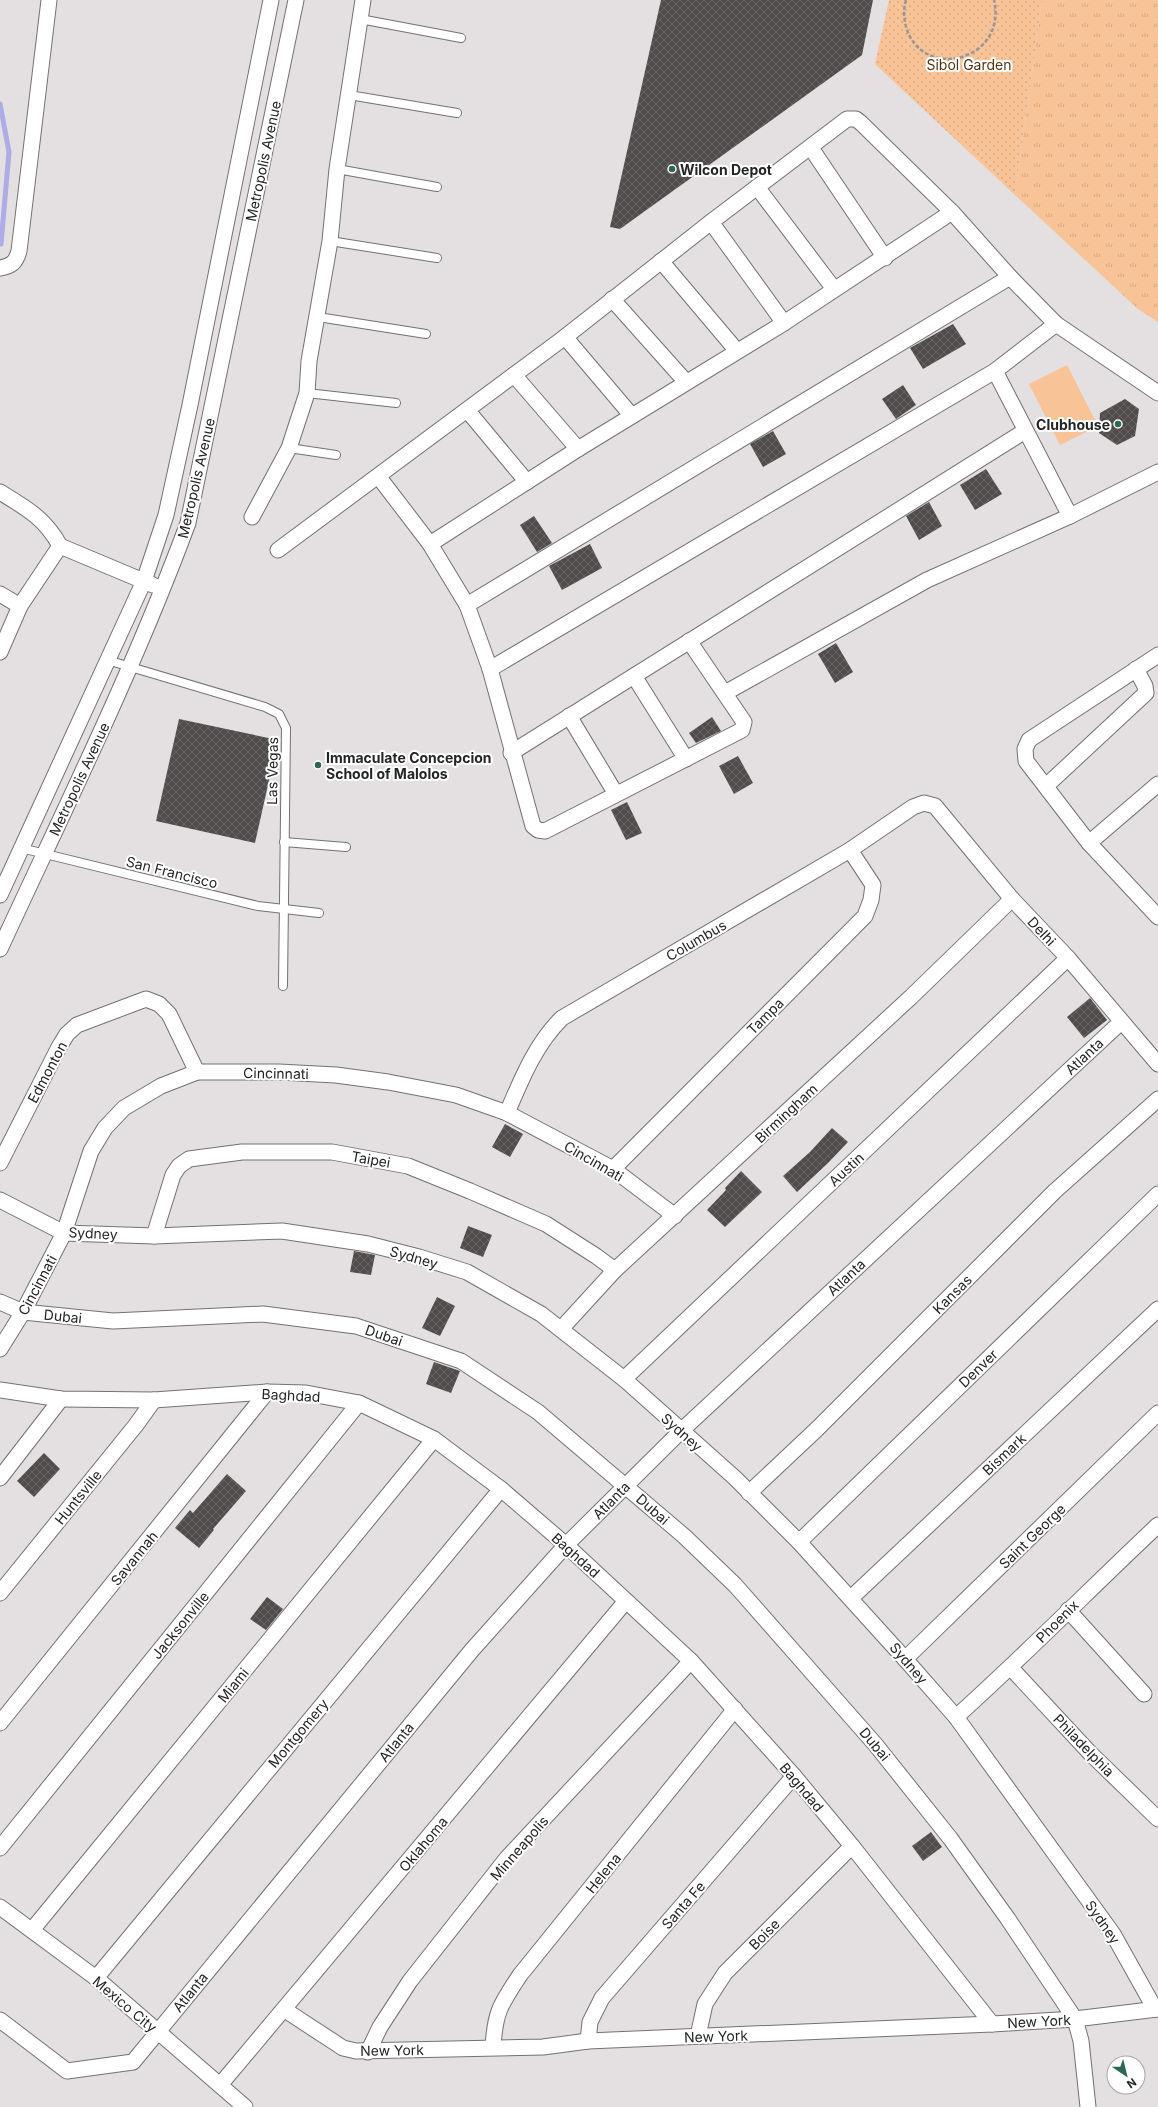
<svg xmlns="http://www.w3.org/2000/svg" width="1158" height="2107" font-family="Inter,sans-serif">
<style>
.grass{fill:url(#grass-tufts)}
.garden{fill:url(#garden-dots)}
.pitch{fill:#f7c397}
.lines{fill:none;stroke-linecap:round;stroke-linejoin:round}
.stream{stroke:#aeace7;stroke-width:5}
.building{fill:url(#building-cross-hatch)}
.service-casing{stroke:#757173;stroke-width:10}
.minor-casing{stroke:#757173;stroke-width:17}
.path{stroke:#9a9697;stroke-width:2.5;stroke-dasharray:4 2;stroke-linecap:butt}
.service{stroke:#fff;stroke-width:8}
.minor{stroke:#fff;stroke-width:15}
.poi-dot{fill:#2e6850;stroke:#fff;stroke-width:1.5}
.labels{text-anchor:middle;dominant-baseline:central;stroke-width:4;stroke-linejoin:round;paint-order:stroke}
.park-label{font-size:14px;fill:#563311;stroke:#fff}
.street-label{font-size:14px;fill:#252424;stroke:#fff}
.poi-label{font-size:14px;font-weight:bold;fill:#252424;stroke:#fff;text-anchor:start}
</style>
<defs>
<pattern id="grass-tufts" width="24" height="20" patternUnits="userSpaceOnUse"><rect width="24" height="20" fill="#f7c397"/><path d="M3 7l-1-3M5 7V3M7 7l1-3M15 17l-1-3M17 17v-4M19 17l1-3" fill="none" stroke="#d4a782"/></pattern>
<pattern id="garden-dots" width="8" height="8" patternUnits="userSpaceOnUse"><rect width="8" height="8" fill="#f7c397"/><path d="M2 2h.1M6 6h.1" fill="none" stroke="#d4a782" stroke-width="1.8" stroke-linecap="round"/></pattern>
<pattern id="building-cross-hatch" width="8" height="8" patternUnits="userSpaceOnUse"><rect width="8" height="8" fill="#504c4b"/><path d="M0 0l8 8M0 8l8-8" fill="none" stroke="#666362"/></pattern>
</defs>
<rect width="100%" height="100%" fill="#e4dfe1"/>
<path class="grass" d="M1042,0H1158V322L1138,309L1015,195Z"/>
<path class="garden" d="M889,0H1042L1015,195L875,64Z"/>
<path class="pitch" d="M1067,365L1098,426L1060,445L1029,384Z"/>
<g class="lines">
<path class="stream" d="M0,104L9,152L1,244"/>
</g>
<g class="building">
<path d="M661,0H873L862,55L620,229L610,227Z"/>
<path d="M953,324L966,344L923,369L910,348Z"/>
<path d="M903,385L916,405L896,419L882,399Z"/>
<path d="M1125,399L1139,409L1135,436L1117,445L1099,433L1100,413Z"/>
<path d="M773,431L786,454L763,467L750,444Z"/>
<path d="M986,469L1002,494L975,510L960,485Z"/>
<path d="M929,502L942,526L919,540L906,516Z"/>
<path d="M534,516L552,543L537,552L520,525Z"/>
<path d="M590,544L602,568L562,590L549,566Z"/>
<path d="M836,643L853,672L835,683L818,654Z"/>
<path d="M712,717L721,731L696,743L689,733Z"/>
<path d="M179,719L278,740L255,843L156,821Z"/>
<path d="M738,756L753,783L734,794L719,766Z"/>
<path d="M627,802L642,833L626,840L611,810Z"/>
<path d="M1090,998L1107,1020L1084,1038L1067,1017Z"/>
<path d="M505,1124L523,1134L510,1157L492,1147Z"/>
<path d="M832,1128L848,1142L828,1163L797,1192L783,1176L810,1152Z"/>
<path d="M741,1171L762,1192L725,1227L707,1210L726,1190L725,1188Z"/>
<path d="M468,1226L492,1235L483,1257L460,1248Z"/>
<path d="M354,1251L375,1255L371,1275L350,1272Z"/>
<path d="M437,1297L455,1306L440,1336L422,1328Z"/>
<path d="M434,1362L460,1371L451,1393L426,1384Z"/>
<path d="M44,1453L60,1469L34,1497L17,1481Z"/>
<path d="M227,1474L246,1491L213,1529L214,1530L199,1548L175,1528L190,1510L193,1513Z"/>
<path d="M267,1597L283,1609L266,1630L250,1619Z"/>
<path d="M931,1832L942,1847L923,1861L912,1846Z"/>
</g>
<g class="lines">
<g class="service-casing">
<g id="service">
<path d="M360,19L461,38"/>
<path d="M349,95L457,113"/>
<path d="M337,169L437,187"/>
<path d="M330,241L437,258"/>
<path d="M318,317L426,334"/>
<path d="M307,393L396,403"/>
<path d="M289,448L336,455"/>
<path d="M107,660L265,707L279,714L286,728L283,986"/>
<path d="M284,842L346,847"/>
<path d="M21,848L258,906L319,913"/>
</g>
</g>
<g class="minor-casing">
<g id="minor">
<path d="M811,148L885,258"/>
<path d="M757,187L834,289"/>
<path d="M711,222L784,323"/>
<path d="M661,261L737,351"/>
<path d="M0,268C12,266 16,262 19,251L49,0"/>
<path d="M612,299L686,382"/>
<path d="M565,337L632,416"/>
<path d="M995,371L1070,516"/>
<path d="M514,375L578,449"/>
<path d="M467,410L527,482"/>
<path d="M378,476L430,544L467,605L490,669L533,826L538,830L545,831L742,730L744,722L689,641"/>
<path d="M0,492C26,508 45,518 60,546"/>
<path d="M252,517L289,448L307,393L309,361L330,241L337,169L363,0"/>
<path d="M430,544L578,449L784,323L952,212"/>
<path d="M60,546L153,585"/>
<path d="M278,550L565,337L711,222L847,119H856L861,123L952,212L1010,277L1056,324L1158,393"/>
<path d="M0,594L20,606"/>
<path d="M467,605L1010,277"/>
<path d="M0,652L20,606L60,546"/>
<path d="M1158,655L1029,740L1025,749L1026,761L1089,843L1158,917"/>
<path d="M490,669L995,371L1056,324"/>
<path d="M634,676L686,759"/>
<path d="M725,693L927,580L1070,516L1158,472"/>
<path d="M569,716L616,794"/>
<path d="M511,753L1025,431"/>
<path d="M1046,786L1146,693L1145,686L1136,669"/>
<path d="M1089,843L1158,784"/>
<path d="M0,895L144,581L166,515L190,405L271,0"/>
<path d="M0,949C65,808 134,669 188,523L296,0"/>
<path d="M507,1113C521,1080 536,1043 562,1018L850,850L913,807L924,803L935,806L1012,899L1068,958L1158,1064"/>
<path d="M0,1163L59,1047L67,1034L77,1025L146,999L159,1004L169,1014L197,1072"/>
<path d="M613,1169L865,916L871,900L873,885L850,850"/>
<path d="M0,1200L64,1233L154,1236L282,1231L368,1244L419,1257L467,1272L541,1314L624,1379L735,1478L799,1542L905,1659L956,1717L1113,1934L1155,2009"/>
<path d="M154,1236L173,1175L179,1166L189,1159L242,1152H332L408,1166L470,1191L546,1224L596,1256L615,1270"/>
<path d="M0,1302L23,1312L113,1321L263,1314L356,1326L461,1361L538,1412L684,1536L735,1585L875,1744L950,1838L1008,1919L1075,2019L1081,2041L1088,2107"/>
<path d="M561,1329L615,1270L911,997L1012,899"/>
<path d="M0,1349L23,1312L64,1233L91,1151L105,1128L124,1108L161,1086L197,1072H279L336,1075L388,1082L456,1095L507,1113L613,1169L675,1216"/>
<path d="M624,1379L1068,958"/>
<path d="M0,1390L61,1399L154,1400L267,1392L306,1393L359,1403L434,1439L501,1489L566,1545L691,1661L794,1776L852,1846L992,2024"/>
<path d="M0,1478L61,1399"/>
<path d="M749,1493L817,1429L1055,1191L1158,1099"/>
<path d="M799,1542L1158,1194"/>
<path d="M0,1593L136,1425L154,1400"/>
<path d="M851,1598L1158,1309"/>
<path d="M1068,1610L1144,1694"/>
<path d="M905,1659L1158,1413"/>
<path d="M1011,1668L1090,1753L1158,1819"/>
<path d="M956,1717C1025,1655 1090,1589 1158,1525"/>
<path d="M0,1723L267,1392"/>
<path d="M0,1848L359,1403"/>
<path d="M0,1907L96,1978L245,2107"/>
<path d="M32,1930L434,1439"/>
<path d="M96,1978L501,1489"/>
<path d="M285,2010L343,2048L356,2051L543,2047L588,2041L992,2024L1075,2019L1158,2009"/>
<path d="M0,2020L67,2071L133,2062L472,1650L566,1545L681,1431L1121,1022"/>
<path d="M698,2036L705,2004L725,1973L852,1846"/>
<path d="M588,2041L590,2022L602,1998L794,1776"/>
<path d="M493,2047C495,2011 501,2004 520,1975L735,1709"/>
<path d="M368,2052L380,2027L410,1981L507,1858L691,1661"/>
<path d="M220,2085L626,1601"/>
</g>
</g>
<path class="path" d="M906,0C903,9 904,18 906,27C923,83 1008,60 994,0"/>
<use href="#service" class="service"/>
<use href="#minor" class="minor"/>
</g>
<g class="poi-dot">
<circle cx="672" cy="169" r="4"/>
<circle cx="1118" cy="424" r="4"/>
<circle cx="318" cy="765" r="4"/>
</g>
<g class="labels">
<g class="park-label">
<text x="969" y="64">Sibol Garden</text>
</g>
<g class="street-label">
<text transform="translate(263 161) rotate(-78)">Metropolis Avenue</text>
<text transform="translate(196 478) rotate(-77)">Metropolis Avenue</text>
<text transform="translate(272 771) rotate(-89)">Las Vegas</text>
<text transform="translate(79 779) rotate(-65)">Metropolis Avenue</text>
<text transform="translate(172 872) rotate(14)">San Francisco</text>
<text transform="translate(1042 931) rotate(47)">Delhi</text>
<text transform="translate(696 940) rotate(-30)">Columbus</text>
<text transform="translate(765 1016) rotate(-45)">Tampa</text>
<text transform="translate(1084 1056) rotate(-43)">Atlanta</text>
<text transform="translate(47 1072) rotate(-62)">Edmonton</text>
<text transform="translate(276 1073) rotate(1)">Cincinnati</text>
<text transform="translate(786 1113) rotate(-43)">Birmingham</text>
<text transform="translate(371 1159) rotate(10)">Taipei</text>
<text transform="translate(594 1161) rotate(30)">Cincinnati</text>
<text transform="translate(846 1169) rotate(-43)">Austin</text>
<text transform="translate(93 1233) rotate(3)">Sydney</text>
<text transform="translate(414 1257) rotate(16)">Sydney</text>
<text transform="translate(846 1277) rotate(-43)">Atlanta</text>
<text transform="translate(37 1285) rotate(-62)">Cincinnati</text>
<text transform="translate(952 1294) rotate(-45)">Kansas</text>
<text transform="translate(63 1316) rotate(6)">Dubai</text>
<text transform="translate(384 1335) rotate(19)">Dubai</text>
<text transform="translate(978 1368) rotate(-44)">Denver</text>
<text transform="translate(291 1395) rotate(3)">Baghdad</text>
<text transform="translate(682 1432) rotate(42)">Sydney</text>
<text transform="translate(1004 1454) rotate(-43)">Bismark</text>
<text transform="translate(78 1497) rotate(-51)">Huntsville</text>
<text transform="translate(611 1500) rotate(-45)">Atlanta</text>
<text transform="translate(653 1509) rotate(41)">Dubai</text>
<text transform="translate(1032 1536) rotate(-44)">Saint George</text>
<text transform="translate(576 1555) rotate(42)">Baghdad</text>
<text transform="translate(134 1558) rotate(-51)">Savannah</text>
<text transform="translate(1057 1621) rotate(-45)">Phoenix</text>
<text transform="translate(180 1625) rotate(-51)">Jacksonville</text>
<text transform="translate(909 1663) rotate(49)">Sydney</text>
<text transform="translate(233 1685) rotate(-51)">Miami</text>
<text transform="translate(298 1733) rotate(-50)">Montgomery</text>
<text transform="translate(396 1742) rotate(-51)">Atlanta</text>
<text transform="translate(875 1744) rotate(50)">Dubai</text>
<text transform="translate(1084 1745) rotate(46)">Philadelphia</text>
<text transform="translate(802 1787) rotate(50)">Baghdad</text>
<text transform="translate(423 1844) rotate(-50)">Oklahoma</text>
<text transform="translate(519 1848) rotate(-49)">Minneapolis</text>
<text transform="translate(603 1873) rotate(-51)">Helena</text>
<text transform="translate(683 1905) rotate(-49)">Santa Fe</text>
<text transform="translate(1103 1922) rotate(55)">Sydney</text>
<text transform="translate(764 1934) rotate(-45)">Boise</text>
<text transform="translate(190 1992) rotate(-51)">Atlanta</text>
<text transform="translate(125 2004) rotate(40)">Mexico City</text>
<text transform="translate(1039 2021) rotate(-3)">New York</text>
<text transform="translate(716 2036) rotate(-2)">New York</text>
<text transform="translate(392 2050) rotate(-1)">New York</text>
</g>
<g class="poi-label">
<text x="680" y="169">Wilcon Depot</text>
<text x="1110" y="424" text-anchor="end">Clubhouse</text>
<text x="326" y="757">Immaculate Concepcion<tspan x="326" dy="16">School of Malolos</tspan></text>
</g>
</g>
<g transform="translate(1126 2075) rotate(145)"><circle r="19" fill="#ffffff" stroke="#a8a7a7"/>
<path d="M0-3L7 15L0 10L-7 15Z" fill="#2e6850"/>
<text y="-6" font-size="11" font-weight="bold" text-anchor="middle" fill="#252424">N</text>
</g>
</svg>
